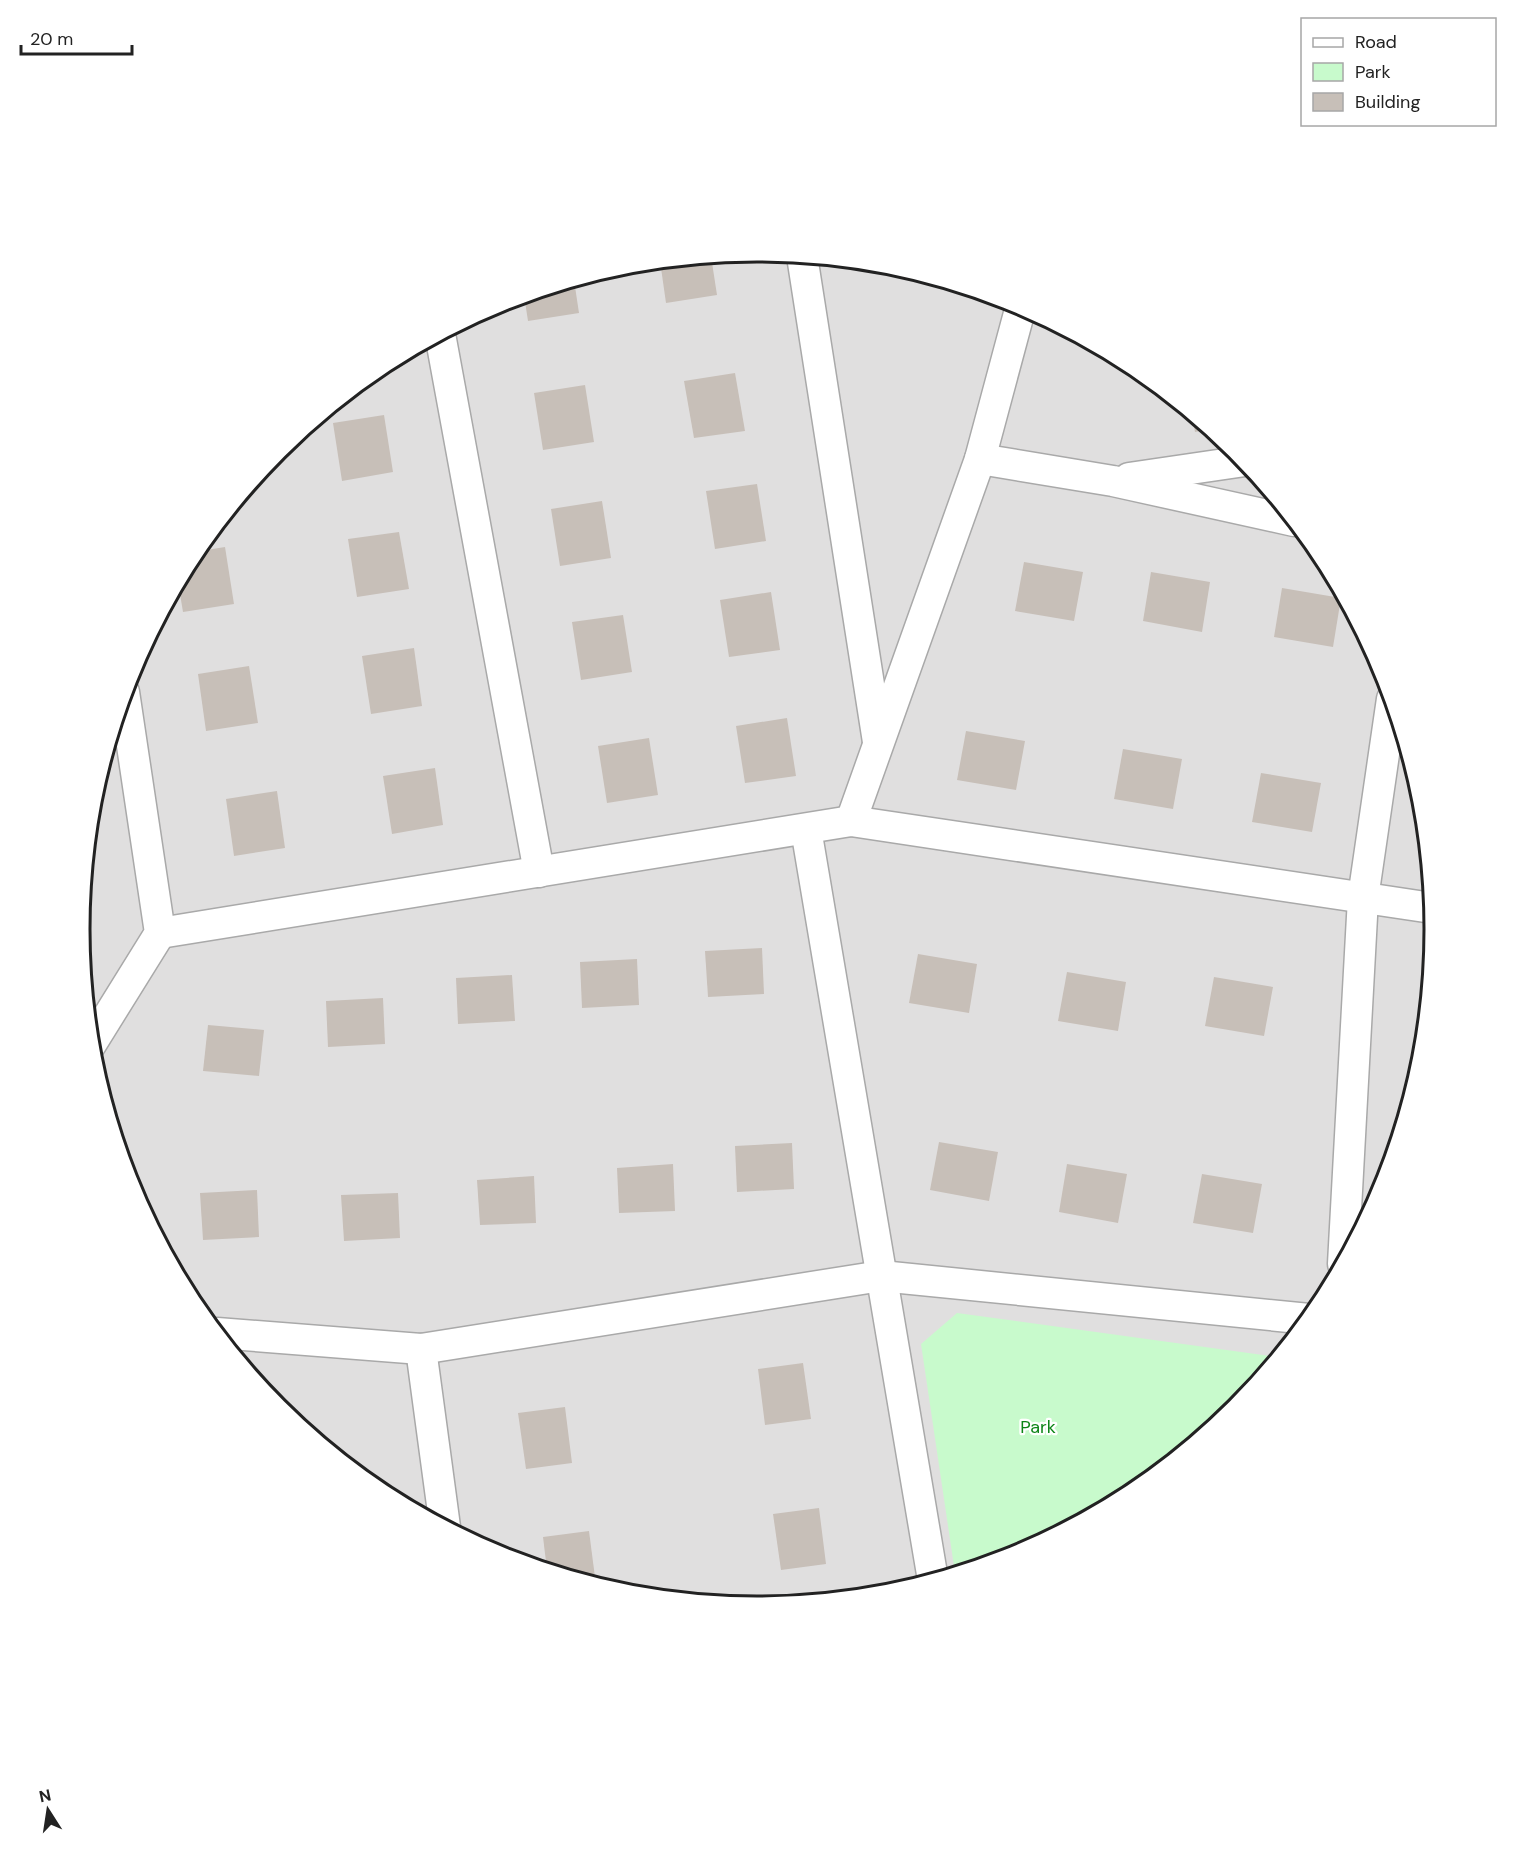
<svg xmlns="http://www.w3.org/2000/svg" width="1514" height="1858" font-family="'DM Sans',sans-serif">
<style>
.residential{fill:#e0dfdf}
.park{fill:#c8facc}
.building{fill:#c7bfb8}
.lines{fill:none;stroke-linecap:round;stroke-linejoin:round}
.minor-casing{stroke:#a9a9a9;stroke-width:33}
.minor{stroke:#fff;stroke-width:30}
.labels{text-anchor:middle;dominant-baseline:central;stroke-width:4.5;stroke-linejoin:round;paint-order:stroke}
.park-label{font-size:18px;fill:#0c8416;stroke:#fff}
.rim{fill:none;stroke:#222;stroke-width:3}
</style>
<rect width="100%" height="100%" fill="#f2efe9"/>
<circle class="residential" cx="757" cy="929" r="675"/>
<path class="park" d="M957,1313L1278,1357L1236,1408L1133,1493L1016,1555L955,1573L921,1344Z"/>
<g class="building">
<path d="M711,256L717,295L666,303L660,261Z"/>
<path d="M574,280L579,313L528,321L524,295Z"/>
<path d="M735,373L745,431L694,438L684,381Z"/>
<path d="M585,385L594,442L543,450L534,393Z"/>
<path d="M1192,414L1211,429L1195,432Z"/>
<path d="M384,415L393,472L342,481L333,423Z"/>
<path d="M757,484L766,541L715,549L706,491Z"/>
<path d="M602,501L611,558L560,566L551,509Z"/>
<path d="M399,532L409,589L357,597L348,539Z"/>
<path d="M225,547L234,604L183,612L178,582L194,552Z"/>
<path d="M1024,562L1083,572L1074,621L1015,611Z"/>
<path d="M1151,572L1210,582L1202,632L1143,621Z"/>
<path d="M1282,588L1341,598L1333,647L1274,637Z"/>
<path d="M771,592L780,650L729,657L720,600Z"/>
<path d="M623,615L632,672L581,680L572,622Z"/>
<path d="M414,648L422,706L371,714L362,656Z"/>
<path d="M249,666L258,723L206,731L198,674Z"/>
<path d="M787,718L796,776L745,783L736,726Z"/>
<path d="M966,731L1025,741L1016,790L957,780Z"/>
<path d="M649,738L658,795L607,803L598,746Z"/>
<path d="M1123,749L1182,759L1173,809L1114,799Z"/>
<path d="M435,768L443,825L392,834L383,776Z"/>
<path d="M1261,773L1321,783L1312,832L1252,822Z"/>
<path d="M277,791L285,848L234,856L226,799Z"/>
<path d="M762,948L764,994L708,997L705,951Z"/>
<path d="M918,954L977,964L969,1013L909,1003Z"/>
<path d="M637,959L639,1005L582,1008L580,962Z"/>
<path d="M1067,972L1126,982L1118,1031L1058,1021Z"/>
<path d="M512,975L515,1021L458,1024L456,978Z"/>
<path d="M1214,977L1273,987L1264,1036L1205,1026Z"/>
<path d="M383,998L385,1044L328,1047L326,1001Z"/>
<path d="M208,1025L264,1030L259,1076L203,1071Z"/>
<path d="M939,1142L998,1152L989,1201L930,1190Z"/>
<path d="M792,1143L794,1189L737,1192L735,1146Z"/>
<path d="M673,1164L675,1211L619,1213L617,1168Z"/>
<path d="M1067,1164L1127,1174L1118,1223L1059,1212Z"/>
<path d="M1202,1174L1262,1184L1253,1233L1193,1223Z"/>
<path d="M534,1176L536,1223L480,1225L477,1180Z"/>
<path d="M257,1190L259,1237L203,1240L200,1193Z"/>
<path d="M398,1193L400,1238L344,1241L341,1195Z"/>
<path d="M803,1363L811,1419L765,1425L758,1369Z"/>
<path d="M565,1407L572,1463L526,1469L518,1413Z"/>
<path d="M819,1508L826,1564L781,1570L773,1514Z"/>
<path d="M589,1531L596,1585L547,1570L543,1537Z"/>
</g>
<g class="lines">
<g class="minor-casing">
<g id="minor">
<path d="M802,256L878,742"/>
<path d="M440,334L539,872"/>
<path d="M980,459L1113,481L1294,521"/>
<path d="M1129,478L1245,461"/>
<path d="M851,821L980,459L1021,306"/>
<path d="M806,829L933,1580"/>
<path d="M160,933L851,821L1432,908"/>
<path d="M91,1044L160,933L124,692"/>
<path d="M1343,1264L1363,898L1392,699"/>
<path d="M217,1333L421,1349L881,1276L1309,1319"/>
<path d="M421,1349L445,1527"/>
</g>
</g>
<use href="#minor" class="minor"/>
</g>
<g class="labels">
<g class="park-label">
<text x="1038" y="1427">Park</text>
</g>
</g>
<path d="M0 0H1514V1858H0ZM90 929a667 667 0 1 1 1334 0a667 667 0 1 1-1334 0Z" fill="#fff" fill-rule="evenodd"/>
<path class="rim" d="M90 929a667 667 0 1 1 1334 0a667 667 0 1 1-1334 0Z"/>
<rect x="1301" y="18" width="195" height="108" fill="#ffffff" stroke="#a7a7a7" stroke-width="1.5"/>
<rect x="1313" y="38" width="30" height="9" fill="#ffffff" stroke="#a7a7a7" stroke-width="1.5"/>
<text x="1355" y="48" font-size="18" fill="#222222">Road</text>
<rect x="1313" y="63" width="30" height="18" fill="#c8facc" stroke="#a7a7a7" stroke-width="1.5"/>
<text x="1355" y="78" font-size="18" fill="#222222">Park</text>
<rect x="1313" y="93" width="30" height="18" fill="#c7bfb8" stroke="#a7a7a7" stroke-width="1.5"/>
<text x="1355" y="108" font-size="18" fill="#222222">Building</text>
<g transform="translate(48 1810) rotate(348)" stroke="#ffffff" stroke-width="4.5" paint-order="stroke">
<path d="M0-4.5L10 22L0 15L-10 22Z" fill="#222222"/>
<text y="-9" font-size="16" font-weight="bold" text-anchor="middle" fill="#222222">N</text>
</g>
<path d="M21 45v9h111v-9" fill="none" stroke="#222222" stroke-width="3"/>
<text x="30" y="45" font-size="18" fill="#222222" stroke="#ffffff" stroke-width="4.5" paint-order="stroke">20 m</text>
</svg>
